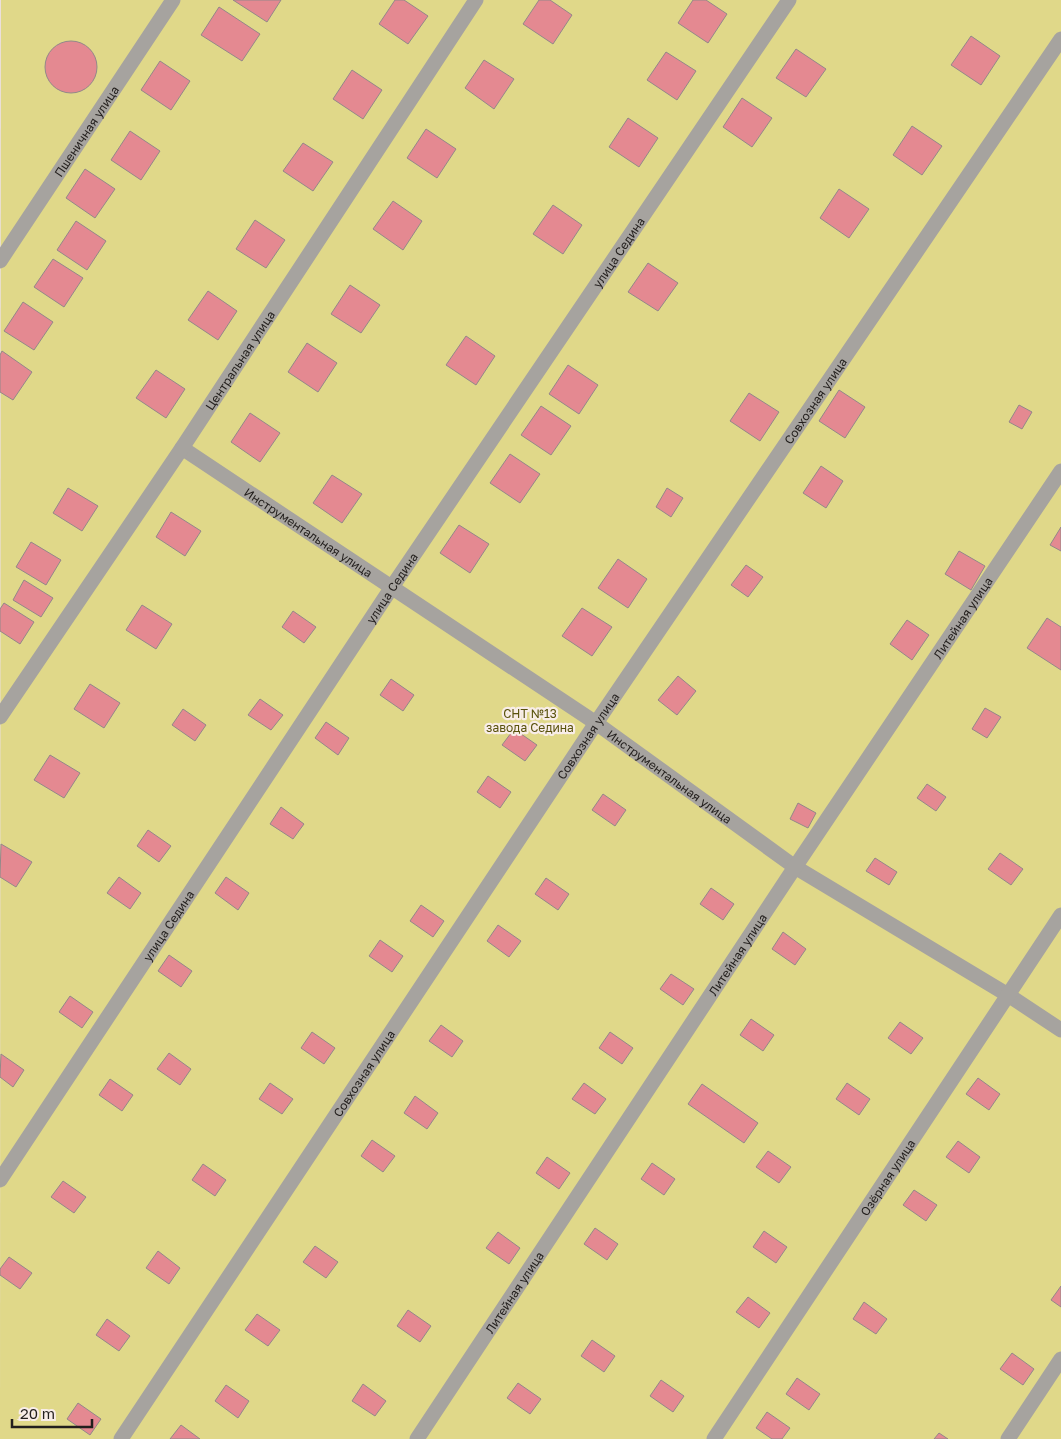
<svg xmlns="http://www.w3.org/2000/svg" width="1061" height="1439" font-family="'Golos Text',sans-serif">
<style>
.green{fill:#e0d889}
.building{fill:#e48991;stroke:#938889}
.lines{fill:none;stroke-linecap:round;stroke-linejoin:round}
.minor{stroke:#a6a39f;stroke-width:15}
.labels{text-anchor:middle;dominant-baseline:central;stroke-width:4.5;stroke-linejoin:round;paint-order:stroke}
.street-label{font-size:12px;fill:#231f1d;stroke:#f8ede8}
.park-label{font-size:12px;fill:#59520c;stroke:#f8ede8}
</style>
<rect width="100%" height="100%" fill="#ebdfdb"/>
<path class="green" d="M1,0H1061V1439H0Z"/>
<g class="building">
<path d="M233,0H281L267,22Z"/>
<path d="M395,0H404L428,16L408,44L379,24Z"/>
<path d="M539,0H550L572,15L553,44L523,24Z"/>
<path d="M693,0H706L727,14L708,43L678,23Z"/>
<path d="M219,7L260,34L242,61L201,35Z"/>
<path d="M971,36L1000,56L981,85L951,65Z"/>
<circle cx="71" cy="67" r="26"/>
<path d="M796,49L826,69L806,97L776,78Z"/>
<path d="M666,52L696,71L677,100L647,80Z"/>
<path d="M484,60L514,79L494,109L465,88Z"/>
<path d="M160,61L190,81L171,110L141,90Z"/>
<path d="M352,70L382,90L363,119L333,99Z"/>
<path d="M742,98L772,118L752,147L723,127Z"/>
<path d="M628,118L658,138L639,167L609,147Z"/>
<path d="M912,126L942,146L922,175L893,155Z"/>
<path d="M426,129L456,149L437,178L407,158Z"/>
<path d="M130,131L160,151L141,180L111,160Z"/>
<path d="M303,143L333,162L313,191L283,171Z"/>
<path d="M85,169L115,189L95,218L66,198Z"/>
<path d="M839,189L869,209L849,238L820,218Z"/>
<path d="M393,201L422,221L403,250L373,229Z"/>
<path d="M553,205L582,225L563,254L533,234Z"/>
<path d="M255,220L285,240L266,268L236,249Z"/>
<path d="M76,221L106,241L87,270L57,250Z"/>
<path d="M53,259L83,278L64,307L34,287Z"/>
<path d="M648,263L678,283L658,311L628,292Z"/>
<path d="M350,285L380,305L361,333L331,314Z"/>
<path d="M208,291L237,311L218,340L188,320Z"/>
<path d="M23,302L53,322L34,350L4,331Z"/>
<path d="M466,336L495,356L476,385L446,365Z"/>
<path d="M307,343L337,363L318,392L288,372Z"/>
<path d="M2,351L32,372L13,400L0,392V355Z"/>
<path d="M568,365L598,385L579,414L549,394Z"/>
<path d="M156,370L185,389L166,418L136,398Z"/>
<path d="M839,390L865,407L845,438L819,421Z"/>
<path d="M749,393L779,412L760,441L730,421Z"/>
<path d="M1019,405L1032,412L1022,429L1009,422Z"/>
<path d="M541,406L571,426L551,455L521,435Z"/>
<path d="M250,413L280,433L260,462L231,442Z"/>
<path d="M510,454L540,474L520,503L490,483Z"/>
<path d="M821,466L843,481L826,508L803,493Z"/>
<path d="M332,475L362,494L342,523L313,503Z"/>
<path d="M68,488L98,506L82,531L53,513Z"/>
<path d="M667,488L683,498L671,517L656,507Z"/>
<path d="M171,512L201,531L185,556L156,537Z"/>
<path d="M459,525L489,544L470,573L440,553Z"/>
<path d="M1061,527V551L1050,545Z"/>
<path d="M31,542L61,560L46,585L16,567Z"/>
<path d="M959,551L985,566L971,590L945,574Z"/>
<path d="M618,559L647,579L628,608L598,588Z"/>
<path d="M746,565L763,577L748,597L731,585Z"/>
<path d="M24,580L53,598L41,617L13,600Z"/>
<path d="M4,603L34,622L20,644L0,631V609Z"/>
<path d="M142,605L172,624L156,649L126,630Z"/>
<path d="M582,608L612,627L592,656L562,636Z"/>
<path d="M293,611L316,627L304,643L282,627Z"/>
<path d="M1047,618L1061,627V670L1027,648Z"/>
<path d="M907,620L929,635L912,660L890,644Z"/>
<path d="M678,676L696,691L677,715L658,700Z"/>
<path d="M391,679L414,695L403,711L380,695Z"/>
<path d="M90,684L120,703L104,728L74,709Z"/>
<path d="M260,699L283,715L271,730L248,715Z"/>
<path d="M985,708L1001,717L987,738L972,729Z"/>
<path d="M183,709L206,725L195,741L172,725Z"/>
<path d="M326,722L349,738L338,755L315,738Z"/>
<path d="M514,729L537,745L525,761L502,745Z"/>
<path d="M50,755L80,773L64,798L34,780Z"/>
<path d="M488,776L511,792L500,808L477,792Z"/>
<path d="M927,784L946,797L936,811L917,798Z"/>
<path d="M603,794L626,810L615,826L592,810Z"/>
<path d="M798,803L816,813L808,828L790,819Z"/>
<path d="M281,807L304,824L293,839L270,824Z"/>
<path d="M148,830L171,846L159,862L137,846Z"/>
<path d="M1,844L32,862L16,887L0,877Z"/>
<path d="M1000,853L1023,869L1011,885L988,869Z"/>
<path d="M875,858L897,872L889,885L866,871Z"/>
<path d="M119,877L141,893L130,909L107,893Z"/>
<path d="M226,877L249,893L238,910L215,893Z"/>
<path d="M546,878L569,894L558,910L535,894Z"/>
<path d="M711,888L734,904L723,920L700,904Z"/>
<path d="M421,905L444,921L433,937L410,921Z"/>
<path d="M498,925L521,941L509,957L487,941Z"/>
<path d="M783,932L806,949L795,965L772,949Z"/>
<path d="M380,940L403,956L392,972L369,956Z"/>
<path d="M169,955L192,971L181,987L158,971Z"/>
<path d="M671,974L694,989L683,1005L660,989Z"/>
<path d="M70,996L93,1012L82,1028L59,1012Z"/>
<path d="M751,1019L774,1035L763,1051L740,1035Z"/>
<path d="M900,1022L923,1038L911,1054L888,1038Z"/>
<path d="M441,1025L463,1041L452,1057L429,1041Z"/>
<path d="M312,1032L335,1048L324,1064L301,1048Z"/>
<path d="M610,1032L633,1048L622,1064L599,1048Z"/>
<path d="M169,1053L191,1069L180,1085L157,1069Z"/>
<path d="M1,1054L24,1070L13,1087L0,1077Z"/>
<path d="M978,1078L1000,1094L989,1110L966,1094Z"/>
<path d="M110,1079L133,1095L122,1111L99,1095Z"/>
<path d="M270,1083L293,1099L282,1114L259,1099Z"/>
<path d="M584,1083L606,1099L595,1114L572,1099Z"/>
<path d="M847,1083L870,1099L859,1115L836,1099Z"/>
<path d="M702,1084L758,1123L744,1143L688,1104Z"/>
<path d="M415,1096L438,1113L427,1129L404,1113Z"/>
<path d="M372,1140L395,1156L383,1172L361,1156Z"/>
<path d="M958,1141L980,1157L969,1173L946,1157Z"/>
<path d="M768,1151L791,1167L779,1183L756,1167Z"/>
<path d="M547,1157L570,1173L559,1189L536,1173Z"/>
<path d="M652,1163L675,1179L664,1195L641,1179Z"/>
<path d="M203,1164L226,1180L215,1196L192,1180Z"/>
<path d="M63,1181L86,1197L74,1213L51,1197Z"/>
<path d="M914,1190L937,1205L926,1221L903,1205Z"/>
<path d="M595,1228L618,1244L607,1260L584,1244Z"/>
<path d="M764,1231L787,1247L776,1263L753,1247Z"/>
<path d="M498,1232L520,1248L509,1264L486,1248Z"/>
<path d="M315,1246L338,1262L326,1278L303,1262Z"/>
<path d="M158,1251L180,1268L169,1284L146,1268Z"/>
<path d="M9,1257L32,1273L20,1289L0,1275V1269Z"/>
<path d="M1061,1286V1307L1051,1300Z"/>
<path d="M748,1297L770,1313L759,1328L736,1312Z"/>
<path d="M864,1302L887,1319L876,1334L853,1319Z"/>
<path d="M408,1310L431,1326L420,1342L397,1326Z"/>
<path d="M257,1314L280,1330L268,1346L245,1330Z"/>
<path d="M107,1319L130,1336L119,1351L96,1335Z"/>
<path d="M592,1340L615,1356L604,1372L581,1356Z"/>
<path d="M1012,1353L1034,1369L1023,1385L1000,1369Z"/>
<path d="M797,1378L820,1394L809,1410L786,1394Z"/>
<path d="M661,1380L684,1396L673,1412L650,1396Z"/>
<path d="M518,1383L541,1399L530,1414L507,1398Z"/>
<path d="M363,1384L386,1401L375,1416L352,1401Z"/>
<path d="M226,1385L249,1401L238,1418L215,1401Z"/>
<path d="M78,1403L101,1419L90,1435L67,1419Z"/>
<path d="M767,1412L790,1428L782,1439H772L756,1428Z"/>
<path d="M181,1425L200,1439H170Z"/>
<path d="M939,1433L948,1439H934Z"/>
</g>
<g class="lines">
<g class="minor">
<path id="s1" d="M0,261L173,0"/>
<path id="s2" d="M182,448L596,723L795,867L1008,995L1061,1030"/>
<path id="s3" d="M0,717L182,448L476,0"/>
<path id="s4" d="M0,1180L392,587L789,0"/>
<path id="s5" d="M121,1439L596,723L1061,39"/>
<path id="s6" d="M417,1439L795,867L1061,471"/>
<path id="s7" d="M714,1439L1061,915"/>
<path d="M1008,1439L1061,1359"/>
</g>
</g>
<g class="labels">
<g class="street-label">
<text stroke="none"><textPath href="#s1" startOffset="156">Пшеничная улица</textPath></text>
<text stroke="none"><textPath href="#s4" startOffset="1115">улица Седина</textPath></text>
<text stroke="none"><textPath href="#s3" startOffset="430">Центральная улица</textPath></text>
<text stroke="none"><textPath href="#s5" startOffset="1249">Совхозная улица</textPath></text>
<text stroke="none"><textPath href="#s2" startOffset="152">Инструментальная улица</textPath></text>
<text stroke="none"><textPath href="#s4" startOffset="710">улица Седина</textPath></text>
<text stroke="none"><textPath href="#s6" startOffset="986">Литейная улица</textPath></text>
<text stroke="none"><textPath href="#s5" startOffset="844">Совхозная улица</textPath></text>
<text stroke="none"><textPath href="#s2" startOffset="588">Инструментальная улица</textPath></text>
<text stroke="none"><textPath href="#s4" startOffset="305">улица Седина</textPath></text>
<text stroke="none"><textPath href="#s6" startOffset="581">Литейная улица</textPath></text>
<text stroke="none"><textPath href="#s5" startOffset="439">Совхозная улица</textPath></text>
<text stroke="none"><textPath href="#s7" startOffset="314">Озёрная улица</textPath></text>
<text stroke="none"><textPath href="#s6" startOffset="176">Литейная улица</textPath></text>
</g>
<g class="park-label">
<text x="530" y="713">СНТ №13<tspan x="530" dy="14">завода Седина</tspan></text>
</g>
</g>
<path d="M12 1419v8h80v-8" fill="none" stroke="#231f1d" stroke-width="2.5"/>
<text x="20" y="1419" font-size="15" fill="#231f1d" stroke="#f8ede8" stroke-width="4" paint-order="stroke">20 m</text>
</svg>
